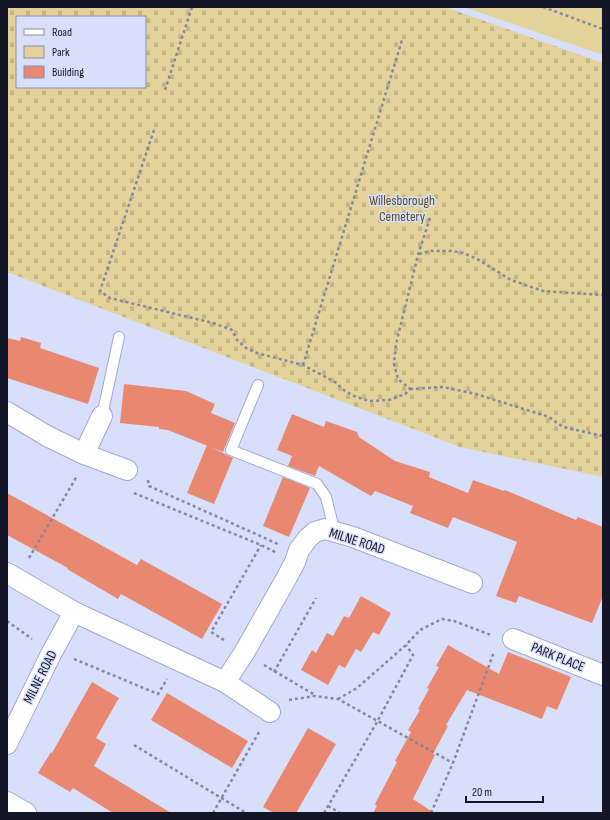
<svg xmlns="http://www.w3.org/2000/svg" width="610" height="820" font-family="'Sofia Sans Condensed',sans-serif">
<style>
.cemetery{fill:url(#cemetery-stones);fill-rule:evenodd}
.green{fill:#e3d39b}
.building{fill:#e98871}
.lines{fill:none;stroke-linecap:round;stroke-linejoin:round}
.lane-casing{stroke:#9fa9d6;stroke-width:12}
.street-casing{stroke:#9fa9d6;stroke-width:22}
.path{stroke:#83889f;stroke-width:2.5;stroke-dasharray:3 3;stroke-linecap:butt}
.lane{stroke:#fff;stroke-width:10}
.street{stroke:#fff;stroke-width:20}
.labels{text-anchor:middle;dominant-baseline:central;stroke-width:3;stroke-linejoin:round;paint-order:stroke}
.park-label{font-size:14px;fill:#594e24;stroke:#d8dffb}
.street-label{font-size:14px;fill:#131626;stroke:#d8dffb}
</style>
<defs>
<pattern id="cemetery-stones" width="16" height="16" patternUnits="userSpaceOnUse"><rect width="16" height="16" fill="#e3d39b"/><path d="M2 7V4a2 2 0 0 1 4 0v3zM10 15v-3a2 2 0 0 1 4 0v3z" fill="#c2b485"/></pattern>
</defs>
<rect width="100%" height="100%" fill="#d8dffb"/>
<path class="cemetery" d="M7,7H445L603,63V477L460,447L7,272ZM17,17H145V87H17Z"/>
<path class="green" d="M464,7H603V55Z"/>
<g class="building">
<path d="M21,337L41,343L40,348L99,368L88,404L7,378V338L20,341Z"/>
<path d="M124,384L186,391L215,404L211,413L235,423L223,452L168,430L159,429V427L120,423Z"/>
<path d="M292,414L324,427L326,421L357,432L359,437L395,461L430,472L429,477L468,493L473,480L504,491L505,490L576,520L578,517L603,527V596L592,623L519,596L516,603L496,596L517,542L453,517L448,528L410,513L413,506L375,491L371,496L319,466L315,476L288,466L292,456L277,450Z"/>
<path d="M207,445L233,458L214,504L187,493Z"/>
<path d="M283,477L310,488L289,537L263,526Z"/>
<path d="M7,493L137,565L141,559L222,604L202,639L121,594L118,599L67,569L68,568L7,535Z"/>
<path d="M361,596L391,613L379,635L373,632L361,652L356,649L345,668L339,665L328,685L301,670L312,650L316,653L327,633L333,636L344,616L349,618Z"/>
<path d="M448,645L499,674L508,652L571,677L557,710L547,706L542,719L467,690L446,725L448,726L433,754L435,755L413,799L434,813H373L377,806L375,804L397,762L395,761L411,732L408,730L420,710L418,709L429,689L427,688L439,667L436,666Z"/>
<path d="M92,682L119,698L96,738L106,744L94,766L171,813H113L73,788L70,792L38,773L51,752L52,753Z"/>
<path d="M167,693L248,741L232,768L151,720Z"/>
<path d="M308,728L336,744L296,813H274L263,807Z"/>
</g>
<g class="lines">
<g class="lane-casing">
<g id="lane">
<path d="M258,385L231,450L317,484L326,497L335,533"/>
<path d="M102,416L119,337"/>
</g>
</g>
<g class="street-casing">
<g id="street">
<path d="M7,412L47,436L84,454L127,470"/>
<path d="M84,454L102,416"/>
<path d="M7,573L74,612L225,682L270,712"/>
<path d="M513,639L603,675"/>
<path d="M225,682L244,653L286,579L295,562L299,550L308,538L315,532L325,529L353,537L472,583"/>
<path d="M7,744L51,654L74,612"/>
<path d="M7,802L26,813"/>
</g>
</g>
<g class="path">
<path d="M543,7L603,29"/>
<path d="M165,90L192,7"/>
<path d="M154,130L100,291L110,298L213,323L232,330L237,340L246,348L257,353L303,365L335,382L345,391L354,396L369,401L389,400L405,394L410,389L398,379L394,364L396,344L418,255L431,215"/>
<path d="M419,254L431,251H451L464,253L479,260L511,280L543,291L603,295"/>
<path d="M303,365L402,40"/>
<path d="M410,389L443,387L476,394L549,417L563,427L603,436"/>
<path d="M148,480L149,486L278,544"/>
<path d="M134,493L261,545L275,552"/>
<path d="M29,558L77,476"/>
<path d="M7,621L32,639"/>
<path d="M224,640L211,632L261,545"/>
<path d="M74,659L158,694L167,679"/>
<path d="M264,665L315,695"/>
<path d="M274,672L316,598"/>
<path d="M338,699L357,688L406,645L420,630L442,619L454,621L491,635"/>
<path d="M289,700L315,696L338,699L453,763"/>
<path d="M134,745L246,813"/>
<path d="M328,806L340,813"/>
<path d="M213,813L259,732"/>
<path d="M324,813L377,722L413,655L406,645"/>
<path d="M431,813L453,763L494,652"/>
</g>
<use href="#lane" class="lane"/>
<use href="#street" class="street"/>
</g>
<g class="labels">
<g class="park-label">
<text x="402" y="200">Willesborough<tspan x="402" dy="16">Cemetery</tspan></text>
</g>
<g class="street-label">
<text transform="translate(357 541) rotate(18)">MILNE ROAD</text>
<text transform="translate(558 657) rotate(22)">PARK PLACE</text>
<text transform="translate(40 677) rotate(-63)">MILNE ROAD</text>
</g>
</g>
<rect width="610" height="820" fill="none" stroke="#131626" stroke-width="16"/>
<rect x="16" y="16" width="130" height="72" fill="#d8dffb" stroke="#898fa6"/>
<rect x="24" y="29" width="20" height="6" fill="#ffffff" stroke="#898fa6"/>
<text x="52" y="36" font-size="12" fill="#131626">Road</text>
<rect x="24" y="46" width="20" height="12" fill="#e3d39b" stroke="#898fa6"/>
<text x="52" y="56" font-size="12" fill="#131626">Park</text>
<rect x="24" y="66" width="20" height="12" fill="#e98871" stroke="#898fa6"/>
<text x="52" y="76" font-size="12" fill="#131626">Building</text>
<path d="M466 796v6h77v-6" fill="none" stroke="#131626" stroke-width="2"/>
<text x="472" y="796" font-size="12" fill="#131626" stroke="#d8dffb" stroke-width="3" paint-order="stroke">20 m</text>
</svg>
